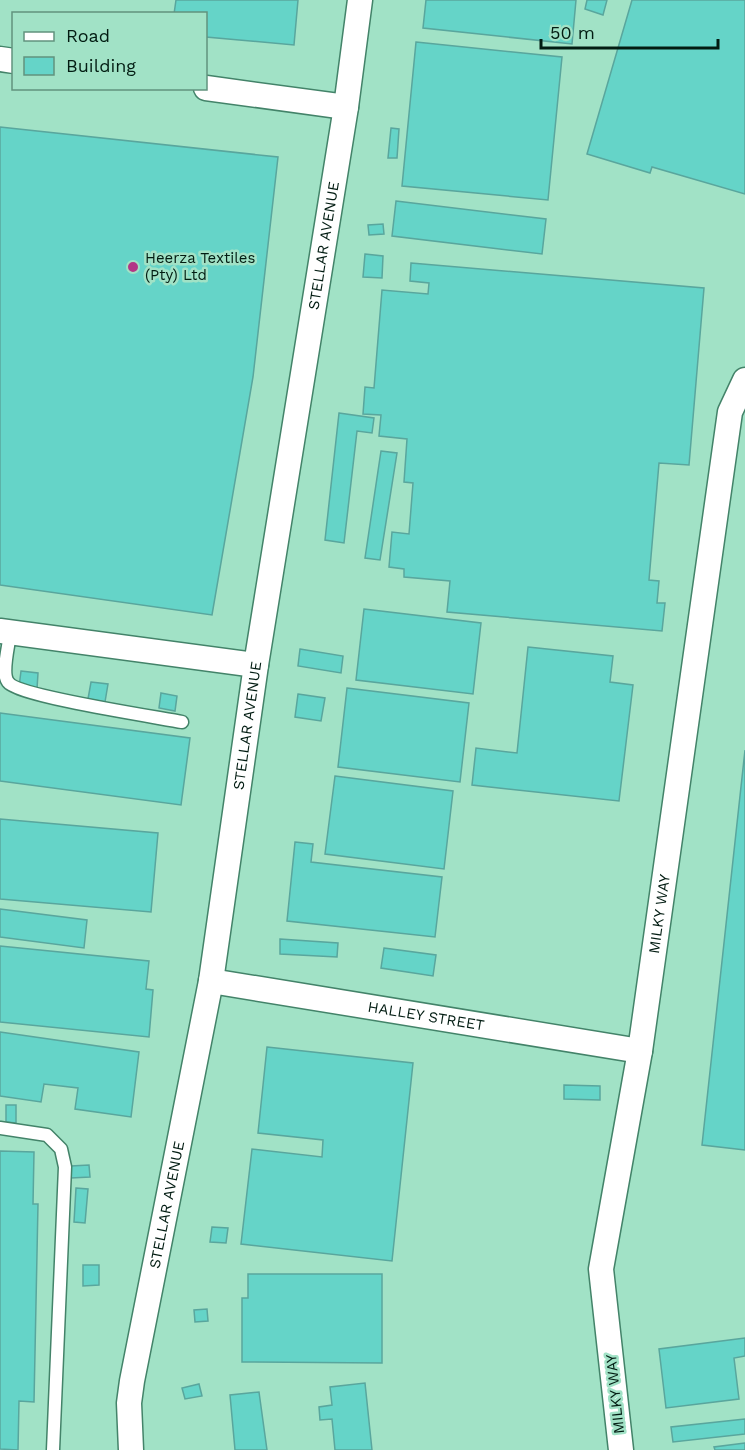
<svg xmlns="http://www.w3.org/2000/svg" width="745" height="1450" font-family="'Work Sans',sans-serif">
<style>
.building{fill:#65d4c8;stroke:#59a69d;stroke-width:1.5}
.lines{fill:none;stroke-linecap:round;stroke-linejoin:round}
.service-casing{stroke:#438369;stroke-width:15}
.minor-casing{stroke:#438369;stroke-width:27}
.service{stroke:#fff;stroke-width:12}
.minor{stroke:#fff;stroke-width:24}
.poi-dot{fill:#b33686;stroke:#a1e2c6;stroke-width:2}
.labels{text-anchor:middle;dominant-baseline:central;stroke-width:5;stroke-linejoin:round;paint-order:stroke}
.street-label{font-size:15px;fill:#021c12;stroke:#a1e2c6}
.poi-label{font-size:15px;fill:#021c12;stroke:#a1e2c6;text-anchor:start}
</style>
<rect width="100%" height="100%" fill="#a1e2c6"/>
<g class="building">
<path d="M176,0H298L294,45L206,37V14H174Z"/>
<path d="M426,0H576L572,44L423,28Z"/>
<path d="M587,0H607L603,15L585,9Z"/>
<path d="M632,0H745V194L652,167L650,173L587,154Z"/>
<path d="M416,42L562,57L548,200L402,186Z"/>
<path d="M0,127L278,157L253,377L212,615L0,585Z"/>
<path d="M391,128L399,129L397,158H388Z"/>
<path d="M396,201L546,219L542,254L392,236Z"/>
<path d="M383,224L384,234L369,235L368,225Z"/>
<path d="M365,254L383,256L382,278L363,277Z"/>
<path d="M411,263L704,288L689,465L659,463L649,580L659,581L657,603H665L662,631L447,612L450,581L404,577V569L389,567L392,532L409,534L413,483L404,482L407,439L379,436L381,415L363,414L365,387L374,388L382,290L428,294L429,283L410,281Z"/>
<path d="M339,413L374,418L372,433L357,431L344,543L325,540Z"/>
<path d="M381,451L397,453L380,560L365,558Z"/>
<path d="M364,609L481,623L473,694L356,680Z"/>
<path d="M528,647L613,656L610,682L633,685L619,801L472,785L476,748L517,753Z"/>
<path d="M300,649L343,656L341,673L298,666Z"/>
<path d="M21,671L38,673L37,689L19,687Z"/>
<path d="M91,682L108,684L105,702L88,699Z"/>
<path d="M347,688L469,703L460,782L338,767Z"/>
<path d="M161,693L177,696L175,711L159,708Z"/>
<path d="M298,694L325,698L321,721L295,717Z"/>
<path d="M0,713L190,738L181,805L0,781Z"/>
<path d="M745,750V1150L702,1145Z"/>
<path d="M335,776L453,791L444,869L325,854Z"/>
<path d="M0,819L158,833L151,912L0,899Z"/>
<path d="M295,842L313,844L311,862L442,877L435,937L287,921Z"/>
<path d="M0,909L87,920L84,948L0,937Z"/>
<path d="M280,939L338,943L337,957L280,954Z"/>
<path d="M0,946L149,961L146,989L153,990L149,1037L0,1022Z"/>
<path d="M384,948L436,955L433,976L381,968Z"/>
<path d="M0,1032L139,1052L131,1117L75,1109L78,1088L44,1084L41,1102L0,1096Z"/>
<path d="M267,1047L413,1063L392,1261L241,1244L252,1149L322,1157L323,1140L258,1133Z"/>
<path d="M564,1085L600,1086V1100L564,1099Z"/>
<path d="M6,1105H16V1123L6,1122Z"/>
<path d="M0,1151L34,1152L33,1204H38L34,1402L19,1401L18,1450L0,1449Z"/>
<path d="M89,1165L90,1177L71,1178V1166Z"/>
<path d="M76,1188L88,1189L85,1223L74,1222Z"/>
<path d="M212,1227L228,1228L226,1243L210,1242Z"/>
<path d="M83,1265H99V1285L83,1286Z"/>
<path d="M248,1274H382V1363L242,1362V1298H248Z"/>
<path d="M207,1309L208,1321L195,1322L194,1310Z"/>
<path d="M745,1338V1356L734,1358L739,1399L666,1408L659,1349Z"/>
<path d="M365,1383L372,1450H335L332,1419L320,1420L319,1407L332,1405L330,1387Z"/>
<path d="M199,1384L202,1396L185,1399L182,1388Z"/>
<path d="M259,1392L267,1450H235L230,1395Z"/>
<path d="M745,1419V1434L673,1442L671,1427Z"/>
<path d="M745,1443V1450H715L714,1447Z"/>
</g>
<g class="lines">
<g class="service-casing">
<g id="service">
<path d="M10,633C9,645 1,673 8,682C17,696 156,717 182,722"/>
<path d="M0,1128L47,1135L61,1149L65,1167L53,1450"/>
</g>
</g>
<g class="minor-casing">
<g id="minor">
<path d="M0,59L14,61"/>
<path d="M206,88L346,107"/>
<path d="M0,631L256,665"/>
<path id="s1" d="M211,981L640,1051"/>
<path id="s2" d="M131,1450L129,1403L132,1381L211,981L256,665L346,107L360,0"/>
<path id="s3" d="M621,1450L601,1269L640,1051L730,412L745,380"/>
</g>
</g>
<use href="#service" class="service"/>
<use href="#minor" class="minor"/>
</g>
<circle class="poi-dot" cx="133" cy="267" r="6"/>
<g class="labels">
<g class="street-label">
<text stroke="none"><textPath href="#s2" startOffset="1221">STELLAR AVENUE</textPath></text>
<text stroke="none"><textPath href="#s2" startOffset="735">STELLAR AVENUE</textPath></text>
<text stroke="none"><textPath href="#s3" startOffset="542">MILKY WAY</textPath></text>
<text stroke="none"><textPath href="#s1" startOffset="218">HALLEY STREET</textPath></text>
<text stroke="none"><textPath href="#s2" startOffset="249">STELLAR AVENUE</textPath></text>
<text transform="translate(615 1394) rotate(-96)">MILKY WAY</text>
</g>
<g class="poi-label">
<text x="145" y="258">Heerza Textiles<tspan x="145" dy="17">(Pty) Ltd</tspan></text>
</g>
</g>
<rect x="12" y="12" width="195" height="78" fill="#a1e2c6" stroke="#61937e" stroke-width="1.5"/>
<rect x="24" y="32" width="30" height="9" fill="#ffffff" stroke="#61937e" stroke-width="1.5"/>
<text x="66" y="42" font-size="18" fill="#021c12">Road</text>
<rect x="24" y="57" width="30" height="18" fill="#65d4c8" stroke="#61937e" stroke-width="1.5"/>
<text x="66" y="72" font-size="18" fill="#021c12">Building</text>
<path d="M541 39v9h177v-9" fill="none" stroke="#021c12" stroke-width="3"/>
<text x="550" y="39" font-size="18" fill="#021c12" stroke="#a1e2c6" stroke-width="4.5" paint-order="stroke">50 m</text>
</svg>
